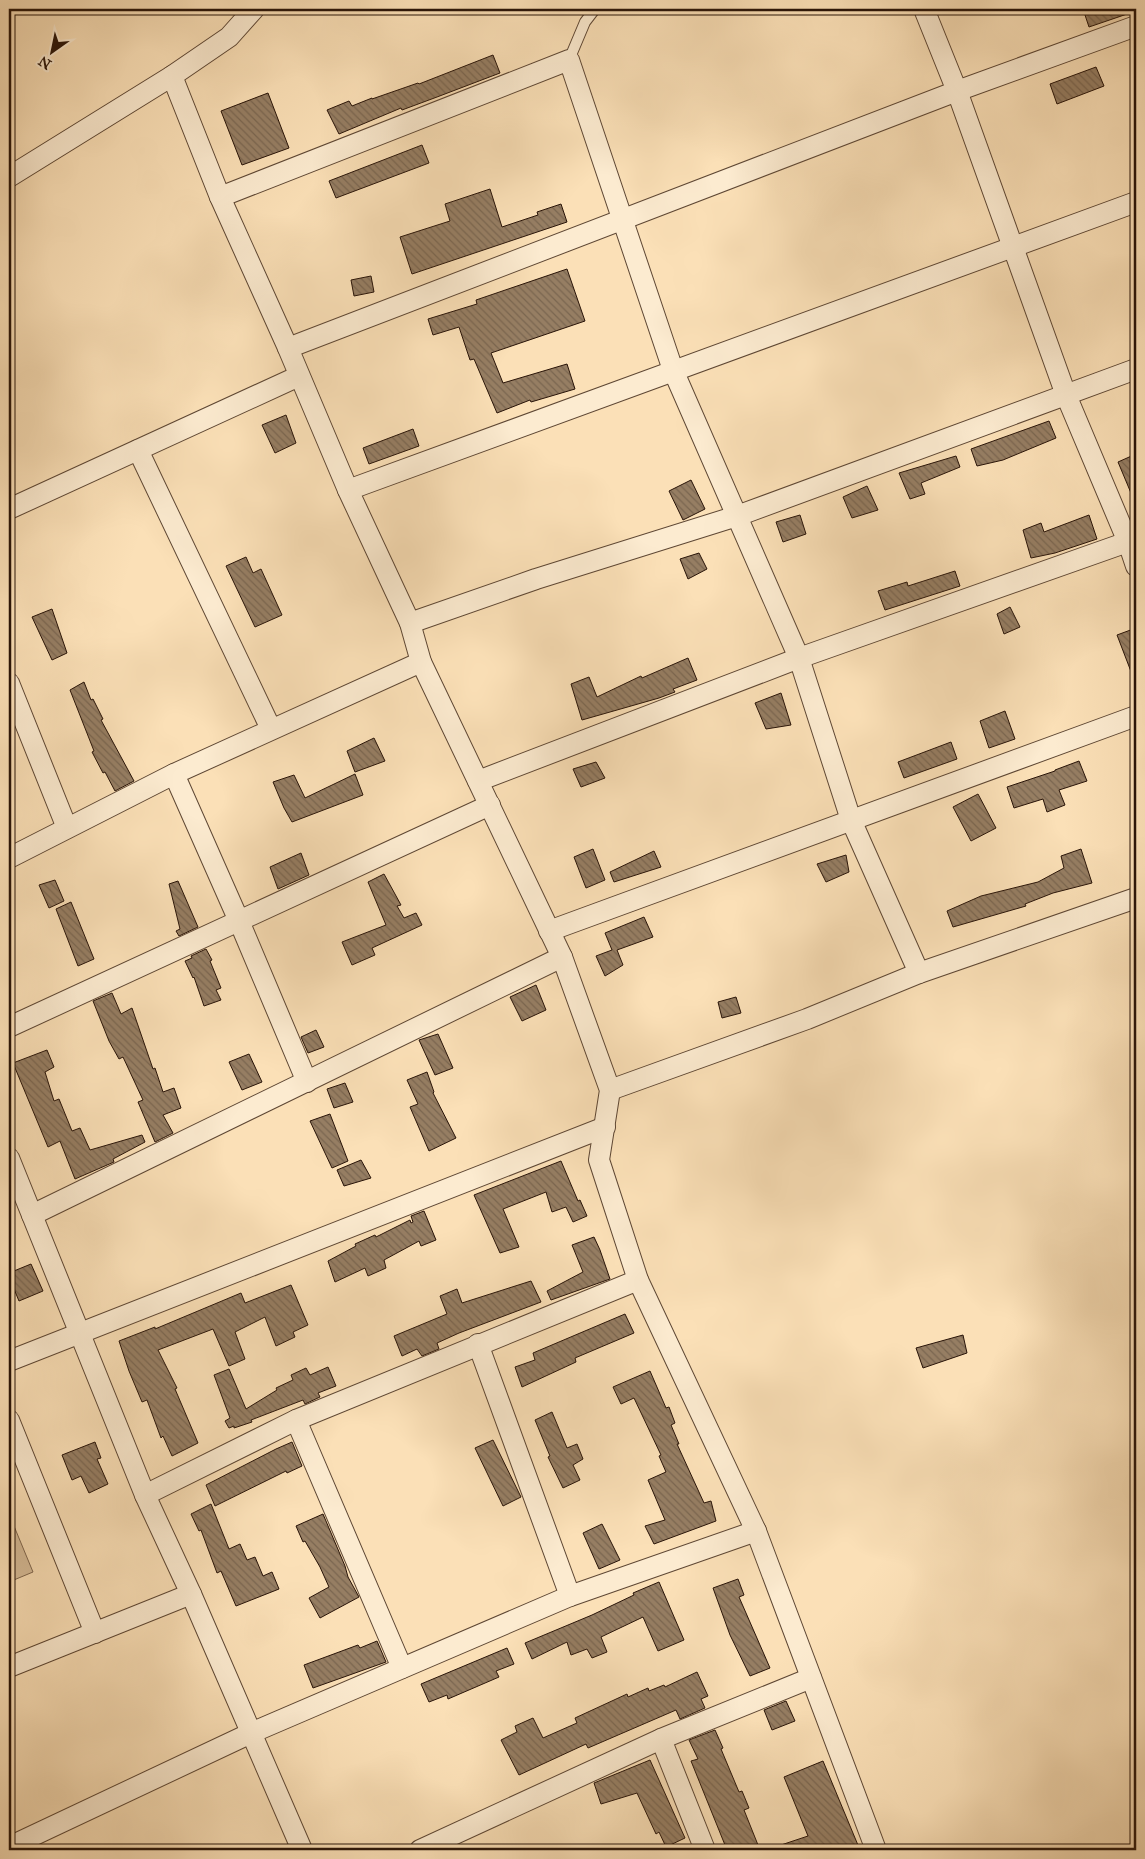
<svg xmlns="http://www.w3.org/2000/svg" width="1145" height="1859" font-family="'IM FELL Great Primer',serif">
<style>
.green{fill:#d7bd99;stroke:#806850}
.building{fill:url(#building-back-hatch);stroke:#291408}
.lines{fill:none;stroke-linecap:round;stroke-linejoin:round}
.lane-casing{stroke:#5e4734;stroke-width:12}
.street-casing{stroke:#5e4734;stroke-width:22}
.lane{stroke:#fcebd0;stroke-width:10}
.street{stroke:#fcebd0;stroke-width:20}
</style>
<defs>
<pattern id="building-back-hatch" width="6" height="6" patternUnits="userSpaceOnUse" patternTransform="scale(1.25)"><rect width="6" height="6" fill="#967e63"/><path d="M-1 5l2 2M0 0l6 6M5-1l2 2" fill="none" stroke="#7a6650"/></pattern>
</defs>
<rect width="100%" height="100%" fill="#fbe0b7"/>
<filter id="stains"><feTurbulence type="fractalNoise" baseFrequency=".004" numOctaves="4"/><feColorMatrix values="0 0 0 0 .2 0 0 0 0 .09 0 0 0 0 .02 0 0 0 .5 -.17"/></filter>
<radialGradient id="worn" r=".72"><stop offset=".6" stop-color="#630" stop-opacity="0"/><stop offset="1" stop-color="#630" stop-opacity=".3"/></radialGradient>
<path class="green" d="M9,1514L33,1572L9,1582Z"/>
<g class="building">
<path d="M1083,9H1133V12L1089,27Z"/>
<path d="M493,55L500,73L437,97L402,110L401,108L339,134L327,110L349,101L352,106L372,98V99L418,83L419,84Z"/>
<path d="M1096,67L1104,86L1057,104L1050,84Z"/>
<path d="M268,93L289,148L242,165L221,111Z"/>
<path d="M422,145L429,163L336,198L329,181Z"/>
<path d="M490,189L502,227L538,215L537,212L561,204L567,222L412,274L400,237L450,221L445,204Z"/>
<path d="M567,269L585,321L491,353L503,383L567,364L575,389L531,402L530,400L497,413L474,359L470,360L459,327L433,335L428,319L477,304L476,300Z"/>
<path d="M371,276L374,292L354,296L351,280Z"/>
<path d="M286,415L296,443L275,453L262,425Z"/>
<path d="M1049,421L1056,438L1003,460L977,466L971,449Z"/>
<path d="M413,429L419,446L369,464L363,448Z"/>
<path d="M1136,454V505L1118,462Z"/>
<path d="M956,456L960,467L921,483L925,494L910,499L899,473Z"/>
<path d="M691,480L705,509L683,520L669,491Z"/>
<path d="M867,486L878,510L852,518L843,497Z"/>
<path d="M800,515L806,534L783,542L776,522Z"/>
<path d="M1089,515L1097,539L1055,553L1031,558L1023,530L1041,523L1044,532Z"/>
<path d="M699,553L707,569L688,579L680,559Z"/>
<path d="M246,557L253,573L261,569L282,615L255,627L226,566Z"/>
<path d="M955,571L960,586L885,610L878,591L907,582L908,586Z"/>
<path d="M1010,607L1020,627L1004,634L997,614Z"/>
<path d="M52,609L67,653L52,660L32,617Z"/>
<path d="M1136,628V682H1135L1117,635Z"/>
<path d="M688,658L697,680L673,689L675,692L659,698L582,720L571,684L589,677L597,697L641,676L642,678Z"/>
<path d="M84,682L91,700L93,699L103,719L101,720L134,781L115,791L105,772L103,773L92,752L94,751L70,690Z"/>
<path d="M781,693L791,725L766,729L755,703Z"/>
<path d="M1005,711L1015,739L989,748L980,721Z"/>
<path d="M374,738L385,761L355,772L347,751Z"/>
<path d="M951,742L957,759L904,778L898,762Z"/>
<path d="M1079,761L1087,781L1059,790L1065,805L1047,812L1043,799L1014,808L1007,787L1055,771V770Z"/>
<path d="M596,762L605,778L581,787L573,769Z"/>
<path d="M355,774L363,795L292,822L284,808L273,782L294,775L305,798Z"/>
<path d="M978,794L996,828L971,841L953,807Z"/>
<path d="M593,849L605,880L586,888L574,857Z"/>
<path d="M1081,849L1092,883L1053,893L1025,904L1026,906L953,927L947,911L981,896L1038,882L1064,868L1061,856Z"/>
<path d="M654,851L661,867L614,882L610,872Z"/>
<path d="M301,853L309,875L278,889L270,867Z"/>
<path d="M846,855L849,872L826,882L817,864Z"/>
<path d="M384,874L401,905L397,906L404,918L416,913L422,925L372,948L375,955L352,965L342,942L386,925L368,882Z"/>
<path d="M55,880L64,901L49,908L39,885Z"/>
<path d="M178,881L198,927L179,936L176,931L180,929L169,884Z"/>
<path d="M71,902L94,959L78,966L56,909Z"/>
<path d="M644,917L653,937L617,950L623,965L605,976L596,956L612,950L605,933Z"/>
<path d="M206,949L212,960L210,961L221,988L216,990L221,1000L204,1006L194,977L193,978L185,961L192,958L191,956Z"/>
<path d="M536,985L546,1010L522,1021L510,997Z"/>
<path d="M112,993L121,1014L132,1008L153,1069L155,1068L163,1092L174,1088L181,1108L163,1115L173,1133L155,1142L138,1102L143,1100L123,1057L119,1059L109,1041L93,1001Z"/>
<path d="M736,997L741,1013L722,1018L718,1002Z"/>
<path d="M316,1030L324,1047L308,1053L301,1037Z"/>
<path d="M438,1034L453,1068L435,1075L419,1040Z"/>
<path d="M47,1050L54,1067L45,1072L54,1101L59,1099L72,1131L80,1128L90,1150L142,1135L145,1142L113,1159L114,1162L75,1179L60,1141L48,1147L13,1063Z"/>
<path d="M249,1054L262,1082L242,1090L229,1062Z"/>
<path d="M427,1072L434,1092L433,1093L456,1138L429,1151L410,1107L418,1104L407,1080Z"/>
<path d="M345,1083L353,1102L334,1108L327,1089Z"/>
<path d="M330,1114L348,1161L332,1168L310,1121Z"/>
<path d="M361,1160L371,1178L344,1186L337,1170Z"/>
<path d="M561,1161L578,1201L580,1200L587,1216L573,1222L566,1207L552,1212L546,1192L503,1209L519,1247L500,1253L474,1195Z"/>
<path d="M424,1211L436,1240L421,1246L419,1241L384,1260L386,1268L368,1276L365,1268L335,1282L328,1261L356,1246L355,1244L375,1235L376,1237L410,1220L411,1223L413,1222L411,1216Z"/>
<path d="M594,1237L600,1250L610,1279L551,1300L547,1291L583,1272L572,1245Z"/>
<path d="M31,1264L43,1291L19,1301L9,1277V1273Z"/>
<path d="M531,1281L541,1302L459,1333L437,1343L439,1349L422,1356L417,1349L402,1356L394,1336L447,1314L440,1296L457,1289L462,1303Z"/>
<path d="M291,1285L308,1325L293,1332L295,1337L276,1346L265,1317L235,1332L245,1359L229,1366L213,1329L158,1350L177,1388L175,1389L198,1443L172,1456L163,1436L161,1438L147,1400L142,1402L129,1371L119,1341L155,1327V1329L241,1293L245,1303Z"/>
<path d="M625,1314L634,1333L575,1358L576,1362L522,1387L515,1367L535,1360L533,1353Z"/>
<path d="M963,1335L967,1353L923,1368L916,1348Z"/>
<path d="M328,1367L336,1386L318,1393L320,1397L305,1404L303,1400L251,1420L252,1422L234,1428V1426L229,1428L225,1421L230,1418L214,1375L229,1369L246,1409L277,1390L276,1388L293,1380L291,1375L306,1368L310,1375Z"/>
<path d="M650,1371L666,1408L669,1407L675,1423L671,1425L679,1444H677L704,1503L711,1501L716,1521L654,1544L645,1526L665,1520L648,1480L666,1472L659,1456L661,1455L634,1398L621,1404L613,1387Z"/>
<path d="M552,1412L567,1448L577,1444L583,1459L573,1465L580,1480L563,1488L548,1457L550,1456L535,1420Z"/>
<path d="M493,1440L521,1497L503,1506L475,1448Z"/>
<path d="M95,1442L101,1458L97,1459L108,1484L89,1493L81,1476L72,1480L62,1455Z"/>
<path d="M292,1442L302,1466L287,1473L286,1471L215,1506L206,1485L276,1449Z"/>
<path d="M211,1504L229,1549L240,1544L247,1560L255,1557L263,1576L272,1572L279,1589L236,1606L221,1571L217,1573L201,1530L199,1531L191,1514Z"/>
<path d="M323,1514L345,1566L348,1577L359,1597L320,1618L309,1598L329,1587L320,1567L305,1541L303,1542L296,1526Z"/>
<path d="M602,1524L620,1560L599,1569L583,1533Z"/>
<path d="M738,1579L744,1595L739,1597L770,1668L750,1676L730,1635L713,1588Z"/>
<path d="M659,1582L684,1640L658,1651L643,1617L601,1637L607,1652L592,1658L587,1649L571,1655L567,1642L532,1659L525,1643L592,1615L634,1595L633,1593Z"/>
<path d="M377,1641L386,1662L313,1688L304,1665L358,1645L360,1648Z"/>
<path d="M507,1648L514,1664L496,1671L499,1677L448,1699L447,1695L429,1702L421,1684Z"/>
<path d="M697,1672L708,1696L701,1699L705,1708L680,1719L676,1710L588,1748L586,1744L519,1775L501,1740L517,1732L515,1726L533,1718L543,1738L577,1723L575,1718L627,1694L628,1697L648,1688L649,1691L664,1685L665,1687Z"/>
<path d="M786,1701L795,1721L772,1730L764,1710Z"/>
<path d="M715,1730L723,1748L721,1749L739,1792L742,1791L749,1808L744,1810L760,1850H727L691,1761L698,1759L689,1740Z"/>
<path d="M650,1760L685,1838L666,1847L659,1832L656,1834L637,1793L601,1804L594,1783Z"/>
<path d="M823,1761L860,1850H775V1847L808,1836L784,1777Z"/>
</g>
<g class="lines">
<g class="lane-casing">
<path id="lane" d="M569,60L585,22L595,9"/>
</g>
<g class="street-casing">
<g id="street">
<path d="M924,9L957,91L1066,395L1128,542L1136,566"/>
<path d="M172,76L220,197L288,348L348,490L410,623L421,662L562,957L610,1090L599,1160L638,1280L756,1531L876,1850"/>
<path d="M9,177L172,76L229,37L254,9"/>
<path d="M220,197L569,60L673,370L799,658L851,820L919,973"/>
<path d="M288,348L957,91L1136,26"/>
<path d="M138,450L271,729"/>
<path d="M348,490L1136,202"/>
<path d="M9,509L299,376"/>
<path d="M410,623L536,579L737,516L1136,369"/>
<path d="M9,683L67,828"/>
<path d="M174,774L239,921L307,1082"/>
<path d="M478,781L799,658L1136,539"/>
<path d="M9,858L174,774L421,662"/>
<path d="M549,931L1136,716"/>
<path d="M9,1027L490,805"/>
<path d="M610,1090L807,1019L919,973L1136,898"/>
<path d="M9,1158L145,1495L191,1594L302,1850"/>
<path d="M32,1215L562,957"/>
<path d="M478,1344L570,1596"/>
<path d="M9,1361L605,1127"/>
<path d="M9,1420L95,1633"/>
<path d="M296,1420L402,1668"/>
<path d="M145,1495L296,1420L638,1280"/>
<path d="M9,1667L191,1594"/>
<path d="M661,1739L705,1850"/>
<path d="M9,1847L251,1733L570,1596L756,1531"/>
<path d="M420,1850L661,1739L811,1678"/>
</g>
</g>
<use href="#lane" class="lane"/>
<use href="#street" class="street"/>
</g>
<rect width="1145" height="1859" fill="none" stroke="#fbe0b7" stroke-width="30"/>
<rect x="10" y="10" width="1125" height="1839" fill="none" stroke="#291408" stroke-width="2.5"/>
<rect x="15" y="15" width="1115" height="1829" fill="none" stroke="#291408"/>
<g transform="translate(52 52) rotate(213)" stroke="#fcebd0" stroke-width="4" paint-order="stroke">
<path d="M0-4L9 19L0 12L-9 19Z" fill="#291408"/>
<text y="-8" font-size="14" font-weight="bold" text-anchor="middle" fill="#291408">N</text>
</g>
<rect width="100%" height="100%" filter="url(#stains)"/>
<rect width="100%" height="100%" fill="url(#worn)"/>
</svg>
